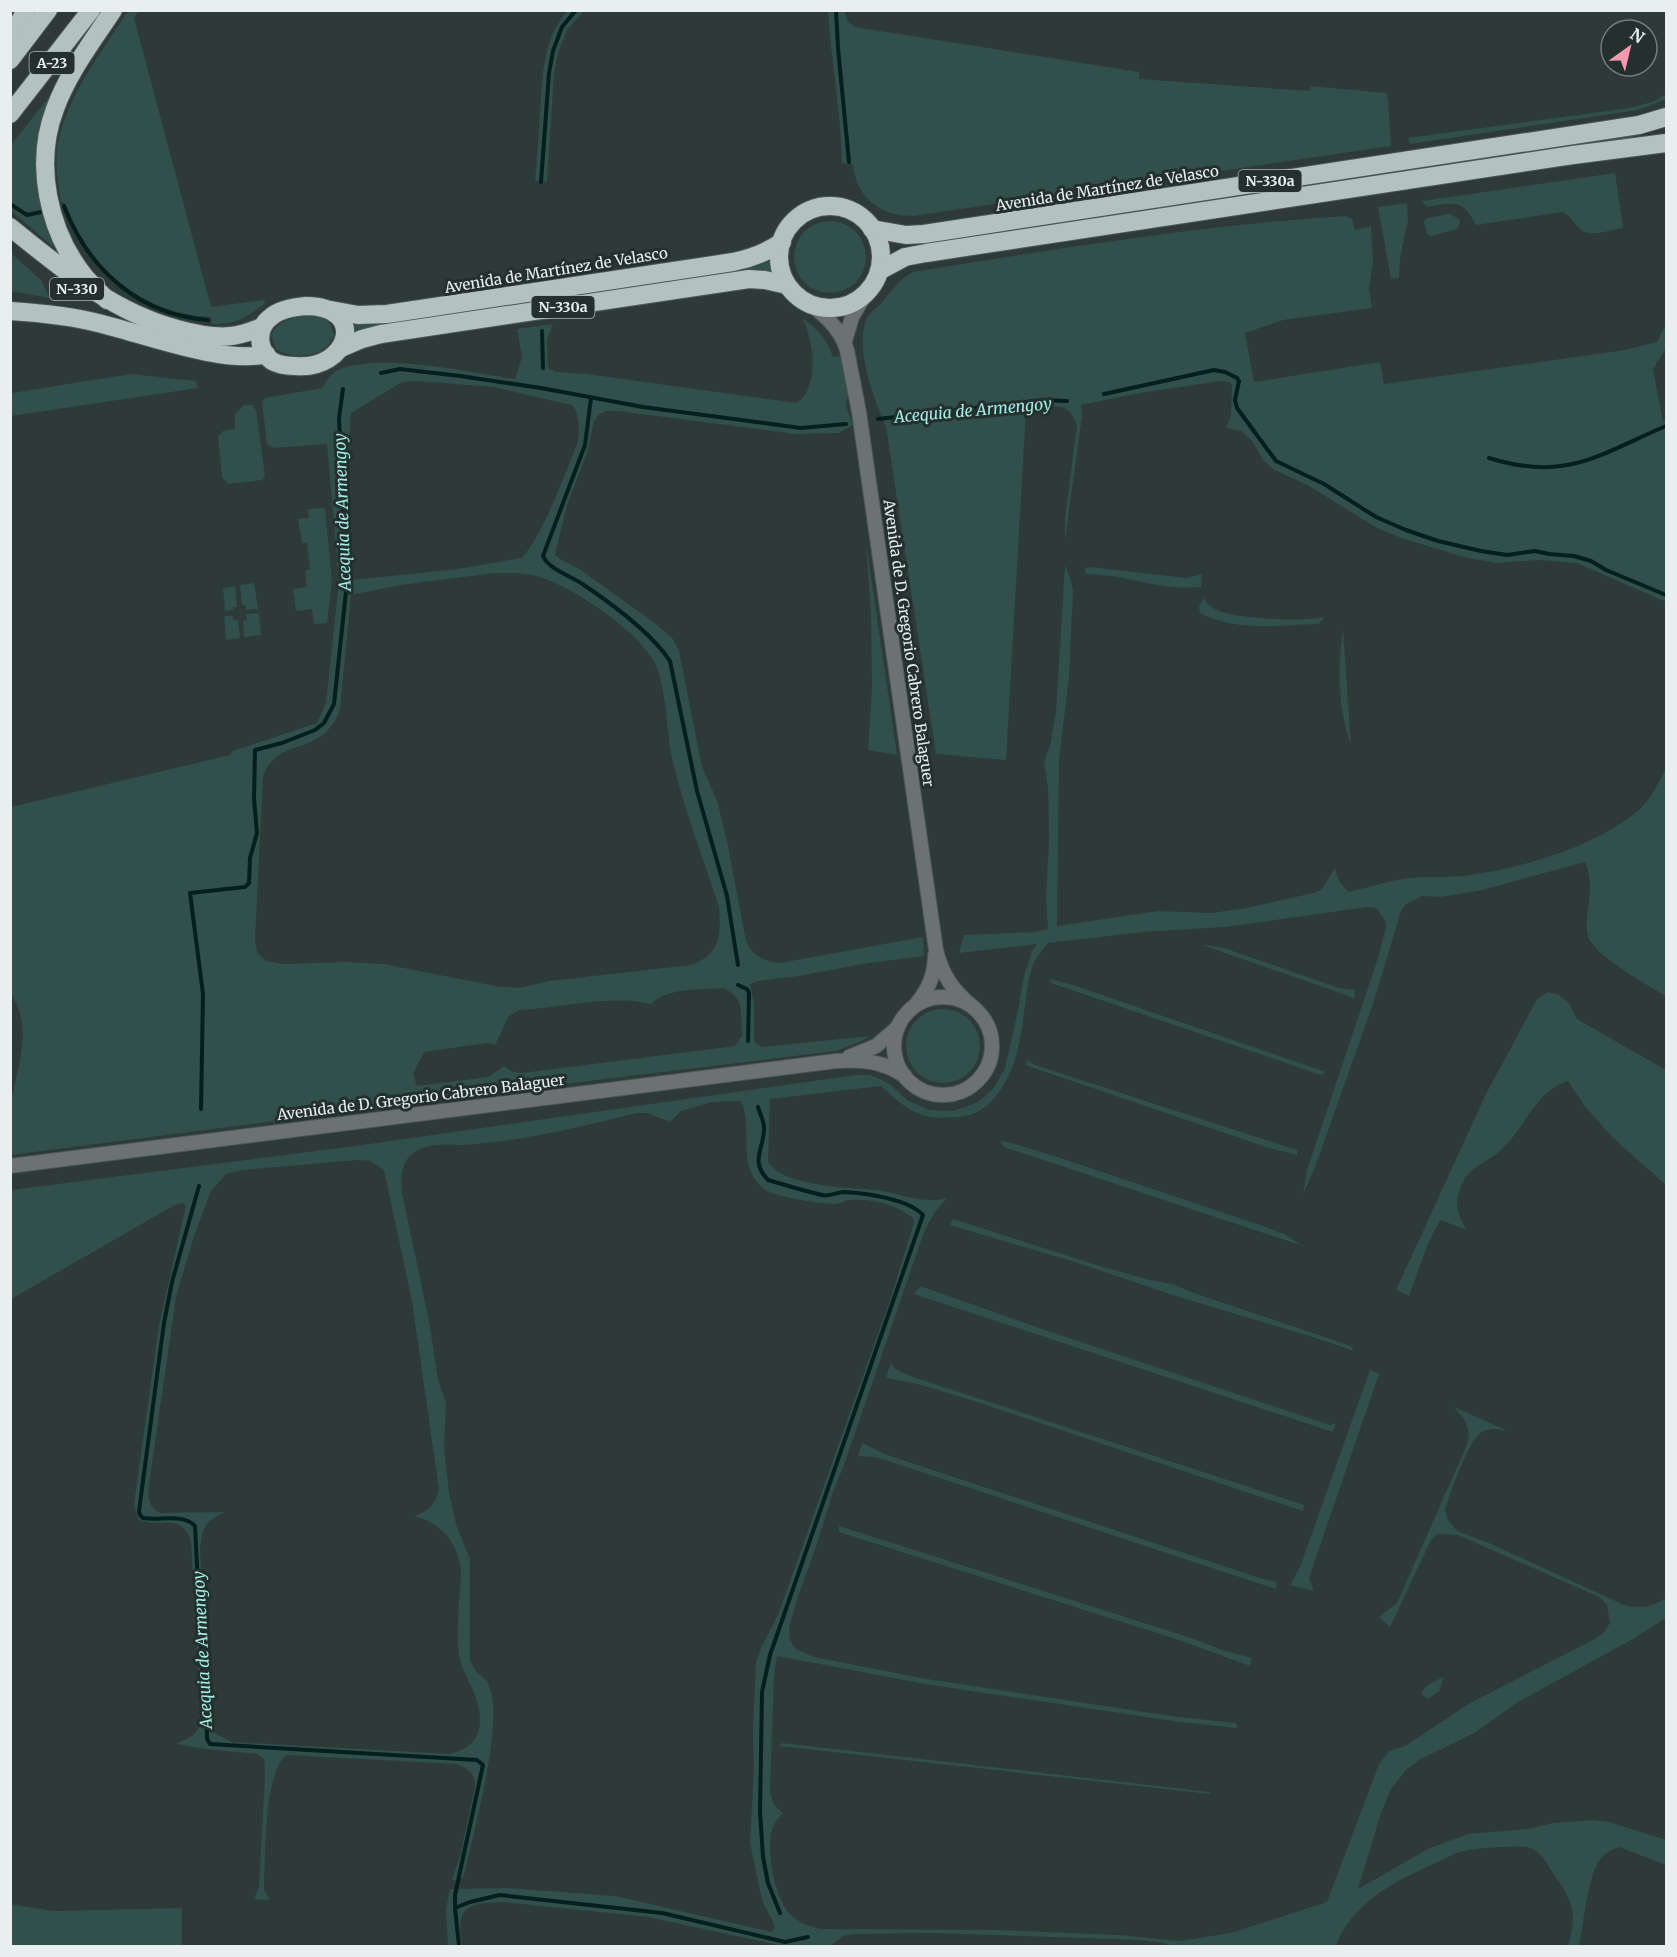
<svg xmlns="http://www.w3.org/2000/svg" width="1677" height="1957" font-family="Merriweather,serif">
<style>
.green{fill:#314f4b;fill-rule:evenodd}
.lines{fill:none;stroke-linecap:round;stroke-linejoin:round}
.stream{stroke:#03201d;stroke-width:4}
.street-casing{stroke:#4c5755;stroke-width:16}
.highway-casing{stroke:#4c5755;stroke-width:20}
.street{stroke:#6c7271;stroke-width:14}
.highway{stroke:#b3c1bf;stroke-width:18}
.labels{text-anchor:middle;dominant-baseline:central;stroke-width:6;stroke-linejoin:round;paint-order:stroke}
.shield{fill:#24302e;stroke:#adb6b4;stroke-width:1.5}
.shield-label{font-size:14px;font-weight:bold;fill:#e8efee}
.street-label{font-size:15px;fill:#e8efee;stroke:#24302e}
.water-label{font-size:16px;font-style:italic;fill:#a3eee5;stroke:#24302e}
</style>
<rect width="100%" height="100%" fill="#2e3a38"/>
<g class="green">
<path d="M568,10L584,11L567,30L558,53L554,73L547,182L535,181C537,158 539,135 540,112C543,76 542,39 568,10Z"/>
<path d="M128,11H139L134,18L211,307L264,300L265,304C243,318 240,324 212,324L211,317C142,314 88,267 65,203L61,202C58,182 54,162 58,142C67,96 103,50 128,11Z"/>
<path d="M828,11H845L847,21L855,27L1139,72V79L1310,91L1311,86L1386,93L1388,99L1391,146L913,216C880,216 856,198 853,164L842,163C841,112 831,62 828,11Z"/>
<path d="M52,93L43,124L61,247L57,250L11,211L10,146Z"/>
<path d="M1666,94V98L1664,100L1638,110L1410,144L1408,138L1629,108L1652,102Z"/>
<path d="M1634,135V138L1442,167L1441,163Z"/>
<path d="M1615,173L1623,228C1611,230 1588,238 1580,229C1573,222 1571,216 1562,212L1476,225C1462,198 1454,203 1427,207L1422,201Z"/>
<path d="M1345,178L1346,181L931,243V240Z"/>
<path d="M1407,203L1408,220L1400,258L1399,278L1391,279L1378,207Z"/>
<path d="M1450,214L1459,219L1460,222L1457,229L1431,236L1427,234L1424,222L1427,218Z"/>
<path d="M1345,216L1352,219L1355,230L1371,226L1373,260L1369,289L1372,308L1283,320L1245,333L1254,382L1380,362L1384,384L1625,350L1657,342L1666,324V348L1653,369L1663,422L1666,421V602L1577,563L1537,560L1495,563L1464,557L1401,538L1377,528L1309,486L1275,470L1264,461L1252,441L1241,431L1226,428L1231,415L1232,385L1229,382L1220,381L1134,394L1081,405L1082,416L1065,540V517L1077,426C1070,399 1048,407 1026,409L1006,760L936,754L886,427C874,399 854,348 867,318C871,311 878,307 883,301C893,289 899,280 913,272C1057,249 1200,225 1345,216Z"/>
<circle cx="830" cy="257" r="36"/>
<path d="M11,253L42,281L49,298L11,291Z"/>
<path d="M770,260L772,272L754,270L376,326L351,336L349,323L375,324L741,269L756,266Z"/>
<path d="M306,316L320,317L329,322L334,334C329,357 293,361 276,349L271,336C276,321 292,318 306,316Z"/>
<path d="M802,318C818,329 826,338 833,357L840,356L848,395L846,406L853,425L839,433L796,434L618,411H606L598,415L594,422L587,453L567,505L555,555L560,559L581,570L656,624L673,639L679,651L702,767L717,800L728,846L746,941C752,956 765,962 780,963L923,937L924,956L862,964L799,976L758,981L750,984L754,1003V1037L755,1043L762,1047L869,1036L862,1041L836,1051L515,1090L11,1155C10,1139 8,1119 11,1103C17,1066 34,1029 11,994V807L230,755L233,751L317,723L326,703L339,581L327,444L273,448L267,444L262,402L265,398L322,388C326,381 332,372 340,369C386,353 466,372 515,379L522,357L517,329L553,324L547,340L548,368L556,372L587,374L796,403C820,390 814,339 802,318ZM418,381L493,387L572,405C580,414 579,429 578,441C576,449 571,458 568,467C555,498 543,532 522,558L457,569L352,580L347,479L351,413L402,382ZM495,573C508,573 522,572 536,576C569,584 646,635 657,668C668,699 666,735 674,767C686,814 704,861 719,907C721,935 721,954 691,965L549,981L520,988L495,986L384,964L346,962L284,964L266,961L257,952L255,939L263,776C278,735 324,758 340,709L351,595L400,585ZM723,988C746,998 740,1013 742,1035L735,1046L522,1073L513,1072L504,1066L488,1077L417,1086L413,1074L424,1052L487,1043L495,1045L509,1016L519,1010C559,1008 613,994 651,1004C669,987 700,990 723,988Z"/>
<path d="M131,374L196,381L198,388L11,416V393Z"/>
<path d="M244,405H252L256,410L265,476L262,480L228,484L222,477L218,436L223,431L235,429V414Z"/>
<path d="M325,508L332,581L327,623L314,624L312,609L296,611L293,589L307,587L305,571L310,569L307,543H302L298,519L309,518L308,509Z"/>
<path d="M866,542L897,755L868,750L872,686L871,614Z"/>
<path d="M1065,565L1070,578L1073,591L1069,677L1059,760L1057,926L1158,911L1211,913L1247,908L1313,893L1321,890L1335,868C1337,879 1341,885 1349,892C1370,887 1391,880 1411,878C1431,876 1451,878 1471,875C1526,867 1596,846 1639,810C1651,799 1659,782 1666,768V996C1648,985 1589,954 1587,932C1585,906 1596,889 1585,862L1482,890L1441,897L1422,896L1406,904L1401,911L1373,1004L1315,1167L1303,1194L1307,1170L1378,958L1386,927L1385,920L1376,908L1367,907L1225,927L1143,932L1048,943C1043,949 1038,955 1034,962C1029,973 1028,986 1026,998C1021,1033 1019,1067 996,1096C986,1109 974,1116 957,1117C920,1121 907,1110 881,1086L770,1099L768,1162C785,1188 853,1187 883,1191C904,1195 925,1204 947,1198L935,1212L925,1229L844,1465L833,1492L816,1547L798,1596L789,1628L790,1641L796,1649L814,1657L927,1679L1171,1716L1236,1723L1237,1728L1173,1721L925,1684L777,1656L774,1674L770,1792L774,1805L783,1813C777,1819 773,1825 771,1833C767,1854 775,1900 791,1915C800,1923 810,1927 821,1929L999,1930L1119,1935L1179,1941L1231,1933L1327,1902L1379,1764L1389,1751L1405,1746L1470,1703L1595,1639L1604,1632L1610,1623L1607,1605L1599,1597L1458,1535L1438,1534L1431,1540L1390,1627L1379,1617L1397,1603L1466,1447C1472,1430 1466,1418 1452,1406L1508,1431C1499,1429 1488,1427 1480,1433C1467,1445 1450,1493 1445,1510L1448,1520L1457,1531L1489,1543L1624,1605C1641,1609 1652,1607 1666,1598V1618L1633,1639L1518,1702L1474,1733L1419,1760L1406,1770L1391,1789L1381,1813L1358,1889L1428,1849L1468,1834L1527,1829L1554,1823L1593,1820L1609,1822L1666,1840V1865L1619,1847C1611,1850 1604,1853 1600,1860C1587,1877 1584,1924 1579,1946H1568C1576,1916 1575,1904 1556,1878C1550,1869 1543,1854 1533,1849C1525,1845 1511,1847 1502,1847C1487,1848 1474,1848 1460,1852C1450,1855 1440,1861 1431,1865C1392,1883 1351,1904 1336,1946H1171L1163,1943L1142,1940L932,1933L855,1934L843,1936L830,1946H783L648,1917L504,1902C466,1903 456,1907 462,1946H448L446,1909L450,1889L507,1888L615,1896L772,1932L775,1926L762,1900L750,1843L754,1769L753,1730L756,1662L762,1646L778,1615L890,1300L913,1226L914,1219C897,1204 871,1198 848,1200C844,1201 839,1204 835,1204C822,1204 778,1197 767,1191C762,1188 756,1182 754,1178C740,1155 752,1126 741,1101L712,1102L681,1111L670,1122L647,1113H637C579,1127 521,1142 460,1145C444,1145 425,1143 412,1154C400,1164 401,1180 402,1193L429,1321L438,1380L446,1403L444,1449L449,1492L456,1524L470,1559V1660C472,1664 474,1669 477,1672C480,1676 485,1678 487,1682C507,1712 474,1830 466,1867L463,1877L458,1881L452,1880L460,1856L475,1786C475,1773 468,1769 457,1764L286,1755C264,1775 266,1849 264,1880V1890L270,1900L254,1899L259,1887L265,1776L264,1759L256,1754L205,1749L176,1744C189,1738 200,1734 201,1719L191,1541C180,1510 159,1530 138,1519L134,1504L159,1325L186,1205L182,1203L175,1205L11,1299V1190L355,1146L856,1075H870L880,1079L891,1085L908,1101L930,1110L954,1111L976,1103L985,1096L994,1088L1005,1068L1018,1010L1024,976L1032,951L1037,944L959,953L964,935L1034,932L1048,929L1046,900L1049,838L1048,787L1044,762L1050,746L1056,712ZM358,1160L370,1161L384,1170L412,1301L439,1490C435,1505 429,1511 414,1516C442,1523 458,1543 461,1571C460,1597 455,1635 460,1659C463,1673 472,1685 476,1698C485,1726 480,1747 449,1754L231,1742L215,1733L211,1726L200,1550C202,1528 204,1522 225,1512L160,1513C150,1507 149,1502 148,1491L176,1297L194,1236L211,1191L226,1174L242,1170Z"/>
<path d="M1090,567L1187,578L1202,574L1201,587L1182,588L1157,585L1112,576L1086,574L1085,568Z"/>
<path d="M254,583L258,609L246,610L245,605H242L240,585Z"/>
<path d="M235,586L237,607H233V610L225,611L223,588Z"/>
<path d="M1203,598C1207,603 1210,607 1217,610C1235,619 1305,622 1325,617L1319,624C1282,625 1234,632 1200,613L1199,607Z"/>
<path d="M259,613L261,635L244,637L243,621L247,620L246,614Z"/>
<path d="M224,616H233V620H238L240,638L226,640Z"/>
<path d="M1343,630L1351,745C1338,709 1337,667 1343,630Z"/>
<path d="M1202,945L1221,947L1339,988L1355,990L1354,999L1349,996Z"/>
<path d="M1050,979L1073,985L1326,1072L1321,1075L1051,983Z"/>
<path d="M1548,992L1559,995L1569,1003L1577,1019L1666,1070V1185L1612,1137L1584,1105L1568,1081C1535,1091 1525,1129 1501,1150C1486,1164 1469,1165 1461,1187C1453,1205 1458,1215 1467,1230L1440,1220L1428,1244L1409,1296L1396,1290L1486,1094L1537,999Z"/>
<circle cx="943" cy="1046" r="37"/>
<path d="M1028,1060L1035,1065L1297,1150V1155L1269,1148L1025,1065Z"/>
<path d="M1000,1141L1012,1143L1060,1158L1263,1226L1284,1234L1303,1246L1004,1147Z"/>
<path d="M953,1219L1103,1267L1150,1280L1172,1284L1194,1293L1351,1346L1354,1351L1316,1338L1176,1296L1075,1262L950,1225Z"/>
<path d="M920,1286L1039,1328L1330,1425L1336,1423L1333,1432L914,1294Z"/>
<path d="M891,1363L895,1369L913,1377L1304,1505L1303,1511L977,1402L918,1384L886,1378Z"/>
<path d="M1370,1370L1379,1374L1313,1566L1309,1579L1314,1591L1290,1585L1300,1567Z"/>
<path d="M862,1443L887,1455L1263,1579L1277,1582L1276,1589L876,1457L858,1456Z"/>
<path d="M839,1526L1194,1639L1222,1650L1252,1658L1250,1666L1179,1640L839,1532Z"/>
<path d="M1444,1677L1439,1691L1428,1699L1421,1694C1426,1684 1434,1681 1444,1677Z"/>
<path d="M782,1743L1210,1792V1794L779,1746Z"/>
<path d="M10,1904L53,1911L182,1908V1946H11Z"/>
</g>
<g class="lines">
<g class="stream">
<path d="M836,10L838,48L849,162"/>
<path d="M541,182L549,73L553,51L562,27L576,10"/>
<path d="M10,204L27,215L41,212"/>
<path d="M64,206C89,270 139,315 208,320"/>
<path d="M542,331L543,368"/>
<path d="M381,373L400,369L460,376L541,388L643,407L801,428L846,424"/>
<path d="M1104,394L1214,370L1225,372L1237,378L1239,381L1235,400L1237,408L1276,461L1324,484L1376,517L1406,530L1438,541L1481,551L1507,555L1535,551L1549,554L1574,556L1591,561L1606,570L1666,595"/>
<path d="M591,398L585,445L543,556C549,570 572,576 584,585C612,604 651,632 670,661L697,791L727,896L738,965"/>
<path d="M878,419L1044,400L1067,401"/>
<path d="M1489,458C1566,482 1598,455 1666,426"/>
<path d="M738,985L747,989L749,993L748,1041"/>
<path d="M758,1107C760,1114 765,1123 764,1130C763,1151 750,1161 768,1180C786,1185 804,1191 822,1195C830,1197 837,1192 844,1192C866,1193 908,1199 923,1215L770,1655L762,1692L760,1812L763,1857L768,1883L780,1913"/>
<path d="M201,1109L203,994L190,893L245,887L249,883L250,858L257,833L254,799L255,750L282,743L315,730L324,723L334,704L347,582L339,418L343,389"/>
<path d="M199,1186L172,1282L164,1323L139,1511L140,1515L143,1518C160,1521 183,1513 195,1526L202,1664L206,1696L207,1739L210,1744L477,1760L483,1765L455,1895V1908"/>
<path d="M459,1946L455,1908L470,1902L500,1895L662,1913L785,1942L808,1937"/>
</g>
<g class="street-casing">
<g id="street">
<path d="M802,299C822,312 840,327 847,350L859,412L936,950C942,975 953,991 973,1007"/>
<path d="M845,341L852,317L866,293"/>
<circle cx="943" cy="1046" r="49"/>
<path d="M917,1003C929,989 935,974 935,955"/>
<path d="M849,1057L876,1046L898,1027"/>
<path d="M10,1166L836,1061C862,1059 882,1061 905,1076"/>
</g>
</g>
<g class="highway-casing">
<g id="highway">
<path d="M10,39L26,10"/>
<path d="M10,60L48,10"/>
<path d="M10,114L91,10"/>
<circle cx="830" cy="257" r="51"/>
<path d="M10,227C61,268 112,312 177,329C195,334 213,338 231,336C242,335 252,331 262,327"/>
<path d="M872,229L906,235L924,234L1639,125L1666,117"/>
<path d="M879,271L905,257L926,253L1573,155L1666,143"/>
<path d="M107,300C100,292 92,285 85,277C48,231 34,164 55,109C68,73 92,42 113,10"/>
<path d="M306,306C368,306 350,371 295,366C287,366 279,365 272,361C257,350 256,328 271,317C280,309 294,307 306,306Z"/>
<path d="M331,310L358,315L387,314L733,262C752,258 766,253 782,242"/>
<path d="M10,311C42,313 72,316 102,324C143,334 226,365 266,354"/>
<path d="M341,348L362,339L381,334L749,279L765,280L787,285"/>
</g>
</g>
<use href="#street" class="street"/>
<use href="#highway" class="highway"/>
</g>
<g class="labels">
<g class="shield">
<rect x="29.5" y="52" width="45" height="22" rx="4.5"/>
<rect x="1238.5" y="170" width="63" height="22" rx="4.5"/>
<rect x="50" y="278" width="54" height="22" rx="4.5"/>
<rect x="531.5" y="296" width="63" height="22" rx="4.5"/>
</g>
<g class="shield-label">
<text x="52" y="63">A-23</text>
<text x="1270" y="181">N-330a</text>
<text x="77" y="289">N-330</text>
<text x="563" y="307">N-330a</text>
</g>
<g class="street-label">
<text transform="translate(1107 188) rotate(-9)">Avenida de Martínez de Velasco</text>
<text transform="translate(556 270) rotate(-9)">Avenida de Martínez de Velasco</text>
<text transform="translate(909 643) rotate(82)">Avenida de D. Gregorio Cabrero Balaguer</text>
<text transform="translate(421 1097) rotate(-7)">Avenida de D. Gregorio Cabrero Balaguer</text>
</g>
<g class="water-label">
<text transform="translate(973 410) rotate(-5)">Acequia de Armengoy</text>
<text transform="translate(342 512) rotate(-92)">Acequia de Armengoy</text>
<text transform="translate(202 1650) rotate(-93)">Acequia de Armengoy</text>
</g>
</g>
<rect width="1677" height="1957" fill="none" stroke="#e8efee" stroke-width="24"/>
<g transform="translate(1629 48) rotate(34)"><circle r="28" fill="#24302e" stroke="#727c7b" stroke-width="1.5"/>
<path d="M0-4.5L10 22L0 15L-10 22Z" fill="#f39aac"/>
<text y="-9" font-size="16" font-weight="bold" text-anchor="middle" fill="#e8efee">N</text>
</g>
</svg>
